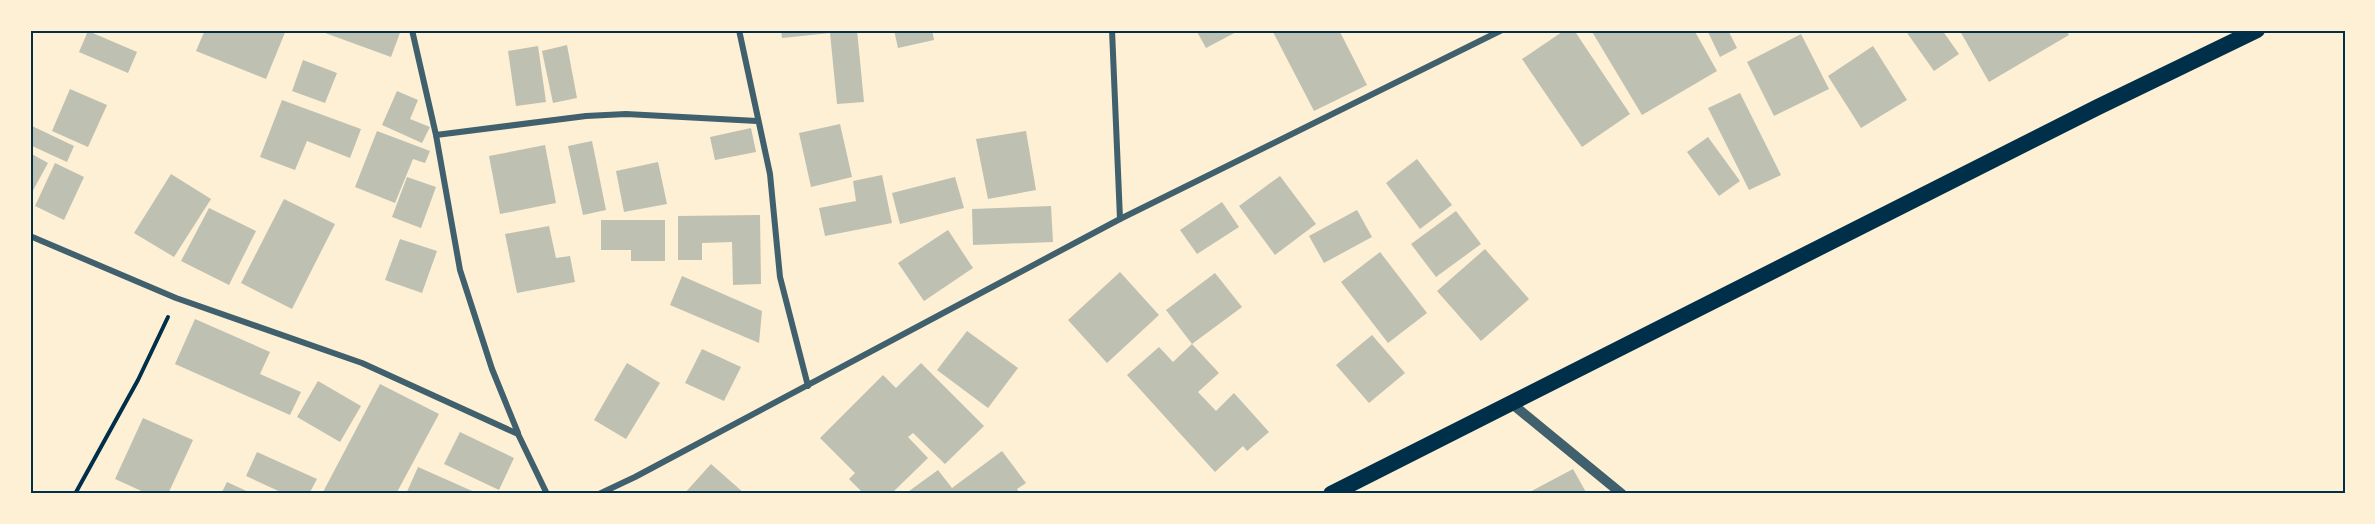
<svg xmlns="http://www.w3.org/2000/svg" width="2375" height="524" font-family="'IBM Plex Sans',sans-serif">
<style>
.building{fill:#bec0b2}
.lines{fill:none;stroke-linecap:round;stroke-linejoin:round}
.path{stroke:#003049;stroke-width:4}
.minor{stroke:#3f606c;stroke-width:6}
.tertiary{stroke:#3f606c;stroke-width:10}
.trunk{stroke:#003049;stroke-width:16}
.neatline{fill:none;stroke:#003049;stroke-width:2}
</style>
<rect width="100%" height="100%" fill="#fdf0d5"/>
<g class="building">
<path d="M205,30H286L266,79L196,51Z"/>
<path d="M317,30H401L391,57Z"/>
<path d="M781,30H857L864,102L837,104L830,33L782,38Z"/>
<path d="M894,30H932L934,40L898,48Z"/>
<path d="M1196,30H1240L1206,48Z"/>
<path d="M1272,30H1339L1367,85L1314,111Z"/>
<path d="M1565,30H1574L1630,114L1582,147L1522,59Z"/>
<path d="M1591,30H1694L1717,71L1642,115Z"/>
<path d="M1707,30H1728L1737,48L1720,57Z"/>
<path d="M1905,30H1942L1959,54L1934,71Z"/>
<path d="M1962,30H2066L2069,35L1989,82L1960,31Z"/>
<path d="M88,31L137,52L128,73L79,52Z"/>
<path d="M1801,34L1829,89L1774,116L1747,62Z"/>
<path d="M567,45L577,98L553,103L542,51Z"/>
<path d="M538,46L546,102L516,106L508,51Z"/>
<path d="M1873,46L1907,100L1861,128L1828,76Z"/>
<path d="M303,60L337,73L325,103L292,91Z"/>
<path d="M70,89L107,105L88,147L52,131Z"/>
<path d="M397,91L418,100L410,119L430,127L422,143L382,125Z"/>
<path d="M1740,93L1781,175L1749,190L1708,108Z"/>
<path d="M282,100L361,129L350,158L307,141L295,170L260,157Z"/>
<path d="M840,124L852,177L811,187L799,133Z"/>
<path d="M30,125L74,146L67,162L30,145Z"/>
<path d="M751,128L756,152L715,160L710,137Z"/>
<path d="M377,131L430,151L425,163L413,159L395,203L355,187Z"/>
<path d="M1026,131L1036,190L988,199L976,139Z"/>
<path d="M1708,137L1740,181L1719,196L1687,152Z"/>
<path d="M592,141L606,210L583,215L568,146Z"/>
<path d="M545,145L556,203L500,214L489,156Z"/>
<path d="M30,153L48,163L30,196Z"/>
<path d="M1417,159L1452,205L1420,229L1386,183Z"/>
<path d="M658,162L667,204L624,212L616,171Z"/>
<path d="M55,163L84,177L64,220L35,206Z"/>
<path d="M171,174L211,199L174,257L134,233Z"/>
<path d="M882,175L892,223L825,236L819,208L856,201L853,181Z"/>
<path d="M1280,176L1316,224L1275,255L1239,206Z"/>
<path d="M407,177L436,187L421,228L392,217Z"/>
<path d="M955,177L964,208L900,224L892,193Z"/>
<path d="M284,199L335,224L292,309L241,283Z"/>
<path d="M1222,202L1239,227L1197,254L1180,230Z"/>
<path d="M1051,206L1053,242L973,245L972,209Z"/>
<path d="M209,208L256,231L229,285L181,261Z"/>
<path d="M1357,210L1372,237L1324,263L1309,236Z"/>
<path d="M1456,211L1481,244L1436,277L1411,244Z"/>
<path d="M760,215L761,284L733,285L732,242L702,243V260H678V216Z"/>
<path d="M601,220H665V261H631V250H601Z"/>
<path d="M549,226L556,258L570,256L575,282L517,293L505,234Z"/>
<path d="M948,230L973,268L924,301L898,263Z"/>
<path d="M400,239L437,251L422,293L385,280Z"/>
<path d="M1485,249L1529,299L1481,341L1437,291Z"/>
<path d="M1380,252L1427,313L1388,343L1341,282Z"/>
<path d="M1120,272L1159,315L1107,363L1068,320Z"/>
<path d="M1215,273L1242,307L1192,344L1166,310Z"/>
<path d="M682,276L762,311L759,343L670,305Z"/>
<path d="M195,319L270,352L260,374L301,392L290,415L175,364Z"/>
<path d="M967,331L1018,368L988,408L937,370Z"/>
<path d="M1372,335L1405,373L1369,403L1336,365Z"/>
<path d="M1192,344L1219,373L1198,392L1216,411L1234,393L1269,432L1247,451L1243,446L1215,472L1127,375L1159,347L1173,362Z"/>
<path d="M702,349L741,367L724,401L685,383Z"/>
<path d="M627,363L660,383L626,439L594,420Z"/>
<path d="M921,363L984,426L945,464L913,433L908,437L928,458L891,494H864L849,479L855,473L820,438L883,375L896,388Z"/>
<path d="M318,381L361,406L340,442L297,417Z"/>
<path d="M380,384L439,414L396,494H327L323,492Z"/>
<path d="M143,418L193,440L168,494H148L115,479Z"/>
<path d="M460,432L514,458L499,490L444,464Z"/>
<path d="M1002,451L1026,483L1017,489L1020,494H905L938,470L952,488Z"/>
<path d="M257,452L317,479L309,494H285L246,476Z"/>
<path d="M711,464L745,494H684Z"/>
<path d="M418,467L479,494H406Z"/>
<path d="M1573,469L1587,494H1526Z"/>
<path d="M227,482L253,494H221Z"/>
</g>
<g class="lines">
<path class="path" d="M75,494L138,380L168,317"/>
<g class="minor">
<path d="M412,30L436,135L460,270L492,369L518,433"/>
<path d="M739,30L770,174L780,277L808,386"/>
<path d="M1112,30L1120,219"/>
<path d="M436,135L586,116L626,114L757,121"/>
<path d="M30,236L176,298L362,363L518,434L547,494"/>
<path d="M599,494L635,477L1120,219L1502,30"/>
</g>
<path class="tertiary" d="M1511,403L1622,494"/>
<path class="trunk" d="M1331,494L2098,107L2257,30"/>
</g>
<rect width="2375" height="524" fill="none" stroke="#fdf0d5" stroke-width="63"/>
<rect x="32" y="32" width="2312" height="460" class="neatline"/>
</svg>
